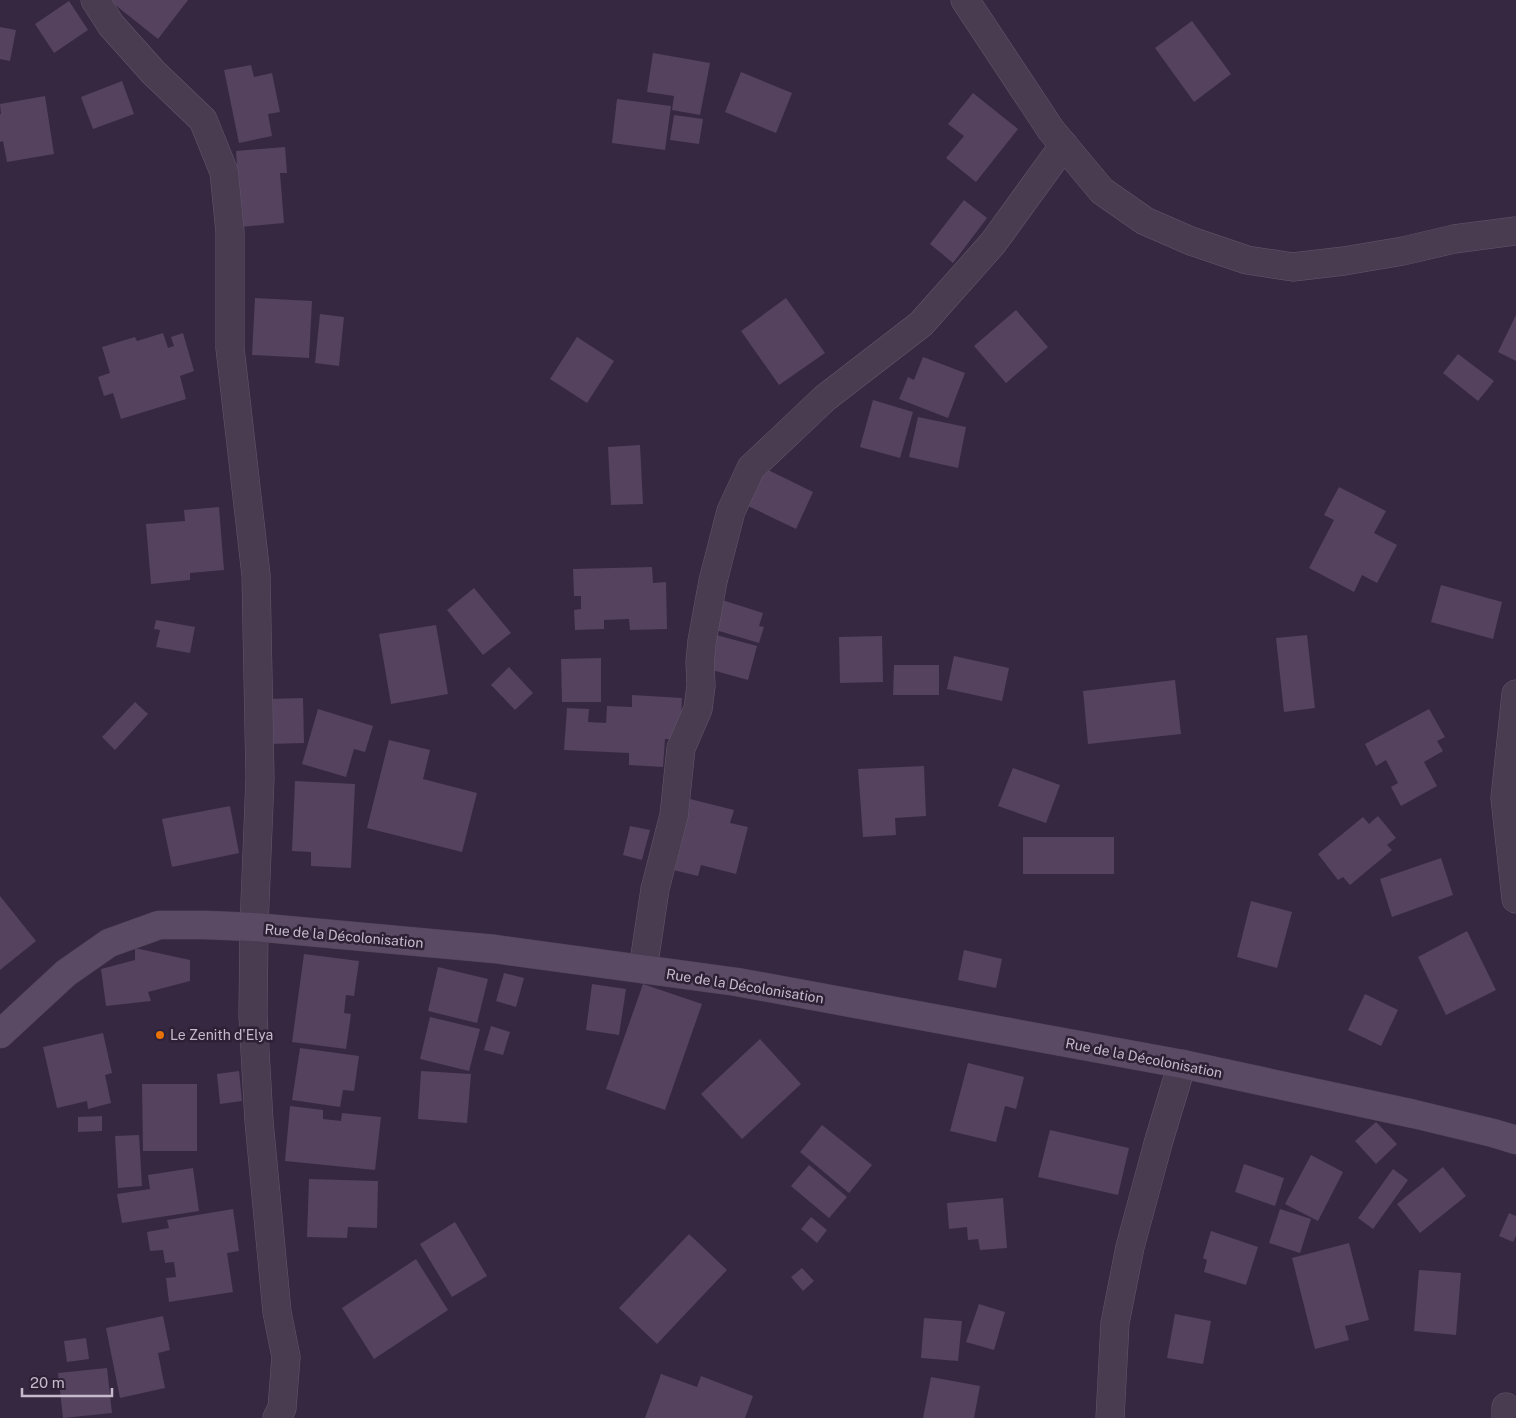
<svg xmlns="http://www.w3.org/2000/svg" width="1516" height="1418" font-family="'Public Sans',sans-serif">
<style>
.building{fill:#54425e}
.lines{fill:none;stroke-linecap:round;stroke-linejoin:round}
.street-casing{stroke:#64576b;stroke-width:29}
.secondary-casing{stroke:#4f4357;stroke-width:29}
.street{stroke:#493c51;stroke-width:28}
.secondary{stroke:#5b4a63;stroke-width:28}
.food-dot{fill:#e8710a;stroke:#2e2136;stroke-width:2}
.labels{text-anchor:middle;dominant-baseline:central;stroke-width:5;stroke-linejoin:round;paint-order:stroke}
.street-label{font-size:14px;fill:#c5b9cb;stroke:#2e2136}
.poi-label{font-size:14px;fill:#c5b9cb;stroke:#2e2136;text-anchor:start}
</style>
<rect width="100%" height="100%" fill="#372841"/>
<g class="building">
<path d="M109,0H188L158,39Z"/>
<path d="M69,1L88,30L54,53L35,24Z"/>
<path d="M1192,21L1231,74L1194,102L1155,48Z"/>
<path d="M0,27L16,30L10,61L0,59Z"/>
<path d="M653,53L710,63L700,115L672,110L674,96L647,92Z"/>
<path d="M251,65L254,77L272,73L280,112L268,114L272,136L239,143L224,70Z"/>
<path d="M741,72L792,93L776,133L725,112Z"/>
<path d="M122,81L134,114L93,129L81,97Z"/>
<path d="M973,93L1018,129L976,182L946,158L964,136L948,124Z"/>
<path d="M45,96L54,154L7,162L3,141L0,142V114H1L0,104Z"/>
<path d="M617,99L671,106L665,150L612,143Z"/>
<path d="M674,115L703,119L699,144L670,140Z"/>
<path d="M285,147L287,173H280L284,223L241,227L236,151Z"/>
<path d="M964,200L987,218L953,263L930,244Z"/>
<path d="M255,298L312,301L309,358L252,355Z"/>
<path d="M786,298L825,353L779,385L741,331Z"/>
<path d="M1016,310L1048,347L1006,383L974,346Z"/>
<path d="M320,314L344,317L339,366L315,363Z"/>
<path d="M1516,315V361L1498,352Z"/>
<path d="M163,333L168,348L174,346L171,337L183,333L194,371L180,376L186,399L121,419L113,393L104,396L98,377L110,373L102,347L135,337L137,341Z"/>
<path d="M577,337L614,361L587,403L550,379Z"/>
<path d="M1458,354L1494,381L1478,401L1443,373Z"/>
<path d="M923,357L965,373L948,418L899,399L908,377L914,380Z"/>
<path d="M873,400L913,412L900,458L860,447Z"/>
<path d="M918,417L966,427L958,468L909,457Z"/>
<path d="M640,445L643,504L611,505L608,447Z"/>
<path d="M762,467L813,492L796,529L744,504Z"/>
<path d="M1339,487L1386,511L1374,533L1397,545L1377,583L1362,575L1354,592L1309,568L1334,520L1324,515Z"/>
<path d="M219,507L224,570L190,573V580L151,584L146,524L185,521L184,510Z"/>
<path d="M652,567L653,583L666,582L667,629L630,630L629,619L604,620V629L575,630L574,610L581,609V596H574L573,569Z"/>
<path d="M1441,585L1502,602L1493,639L1431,622Z"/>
<path d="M474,588L511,633L483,655L447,610Z"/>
<path d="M719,599L763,613L759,626L764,627L759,643L709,628Z"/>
<path d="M156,620L195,627L190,653L156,647L160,630L154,629Z"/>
<path d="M436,625L448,694L391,704L379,634Z"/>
<path d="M709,633L757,646L748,680L712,670L714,661L703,658Z"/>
<path d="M1307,635L1315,708L1284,712L1276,638Z"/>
<path d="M882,636L883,682L840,683L839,637Z"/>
<path d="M954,656L1009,668L1002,701L947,689Z"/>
<path d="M601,658V702H562L561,659Z"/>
<path d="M894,665H939V695H893Z"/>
<path d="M509,667L533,693L515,710L491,685Z"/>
<path d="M1175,680L1181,734L1088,744L1083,691Z"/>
<path d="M632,695L682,698L680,740L665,739L663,767L629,765V753L564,750L567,708L589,709L588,722L606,723L607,706L632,707Z"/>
<path d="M303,698L304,743L269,744L268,699Z"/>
<path d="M135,702L148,714L115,750L102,737Z"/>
<path d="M318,709L373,726L365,752L354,749L346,777L302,764Z"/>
<path d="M1429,709L1445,737L1437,741L1443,751L1424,762L1437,786L1401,806L1391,787L1398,783L1386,760L1376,766L1365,744Z"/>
<path d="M389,740L430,750L423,779L477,793L462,852L367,828Z"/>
<path d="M924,766L926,816L895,818L896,835L863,837L858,769Z"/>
<path d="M1013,768L1060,785L1046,823L998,806Z"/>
<path d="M295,781L355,784L351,868L311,866V852L292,851Z"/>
<path d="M686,798L734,810L730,823L748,827L736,874L701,865L698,876L669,869Z"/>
<path d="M230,806L239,853L172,867L162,819Z"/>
<path d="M1378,816L1396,838L1387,845L1392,850L1350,885L1343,877L1338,880L1318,854L1363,817L1369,824Z"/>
<path d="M630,826L650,830L642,860L623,855Z"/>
<rect x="1023" y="837" width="91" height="37"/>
<path d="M1441,858L1453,895L1392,917L1380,879Z"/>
<path d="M0,896L36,941L0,970Z"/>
<path d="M1251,901L1292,912L1277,968L1237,957Z"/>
<path d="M1467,931L1496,990L1446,1015L1418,957Z"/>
<path d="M135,948L190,960V981L148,992L151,1001L106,1006L101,969L135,960Z"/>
<path d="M964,950L1002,959L996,988L958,980Z"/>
<path d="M304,954L359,961L354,996L346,995L344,1013L351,1014L346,1049L292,1042Z"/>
<path d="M438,967L488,979L477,1023L428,1011Z"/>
<path d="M504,973L524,978L516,1007L496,1001Z"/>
<path d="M592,984L626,989L619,1035L586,1030Z"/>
<path d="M643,984L702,1004L665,1110L606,1089Z"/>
<path d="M1365,994L1398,1010L1381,1046L1348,1030Z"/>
<path d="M430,1017L480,1029L469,1071L420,1059Z"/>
<path d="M491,1026L510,1032L503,1055L484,1050Z"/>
<path d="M103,1033L112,1073L105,1075L111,1103L88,1109L87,1101L57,1108L43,1047Z"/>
<path d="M760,1039L801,1084L742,1139L701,1094Z"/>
<path d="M300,1048L359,1056L354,1091L343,1090L340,1107L292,1100Z"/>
<path d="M968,1063L1024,1077L1016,1109L1005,1106L996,1142L950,1131Z"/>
<path d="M239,1071L242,1101L220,1104L217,1074Z"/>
<path d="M421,1071L471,1074L467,1123L418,1119Z"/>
<path d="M142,1084H197V1151H143Z"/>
<path d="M290,1106L323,1110V1119L341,1121L342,1113L381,1117L375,1170L285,1161Z"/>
<path d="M102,1116V1131L78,1132V1117Z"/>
<path d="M1376,1122L1397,1144L1376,1164L1355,1141Z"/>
<path d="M822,1125L872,1165L849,1193L800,1152Z"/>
<path d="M1050,1130L1129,1148L1118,1195L1038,1177Z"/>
<path d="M139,1135L142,1186L118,1188L115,1136Z"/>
<path d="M1311,1155L1343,1172L1318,1221L1285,1204Z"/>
<path d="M1244,1164L1284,1178L1275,1206L1235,1192Z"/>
<path d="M809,1165L847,1197L829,1218L791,1186Z"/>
<path d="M1443,1167L1466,1196L1420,1233L1397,1204Z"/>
<path d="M193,1168L199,1211L122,1223L117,1194L150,1189L148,1175Z"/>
<path d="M1393,1169L1408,1180L1373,1229L1358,1218Z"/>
<path d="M309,1179L378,1181L377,1228L348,1227L347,1238L307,1237Z"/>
<path d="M1003,1198L1007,1248L980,1250L978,1239L968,1240L967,1227L949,1229L947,1203Z"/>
<path d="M233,1209L239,1251L227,1253L233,1292L169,1302L166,1278L176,1277L174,1262L165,1263L163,1250L150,1251L147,1232L169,1228L167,1220Z"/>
<path d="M1280,1209L1311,1219L1300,1253L1269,1243Z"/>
<path d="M1509,1213L1516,1216V1236L1513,1242L1499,1236Z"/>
<path d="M811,1217L827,1230L817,1243L801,1229Z"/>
<path d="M455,1222L487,1276L452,1297L420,1244Z"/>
<path d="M1211,1231L1258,1247L1246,1285L1204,1272L1207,1260L1203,1258Z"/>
<path d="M689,1234L727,1270L657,1344L619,1308Z"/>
<path d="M1349,1243L1369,1320L1345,1326L1349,1340L1315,1349L1292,1258Z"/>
<path d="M416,1259L448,1310L374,1359L342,1308Z"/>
<path d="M802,1268L814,1281L803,1291L791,1277Z"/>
<path d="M1419,1270L1461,1273L1456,1335L1414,1331Z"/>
<path d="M979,1304L1005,1312L994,1350L966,1342Z"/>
<path d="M1175,1314L1211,1321L1203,1364L1167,1358Z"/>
<path d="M163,1316L170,1350L158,1353L165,1388L120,1398L106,1328Z"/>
<path d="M924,1318L962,1321L958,1361L921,1358Z"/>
<path d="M86,1338L89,1359L67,1362L64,1341Z"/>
<path d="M107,1368L112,1413L63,1418L58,1373Z"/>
<path d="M661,1374L697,1387L701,1376L753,1396L745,1418H645Z"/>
<path d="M931,1377L980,1386L974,1418H923Z"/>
</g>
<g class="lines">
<g class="street-casing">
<g id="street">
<path d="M95,0L111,25L153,72L203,120L224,172L230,232V348L256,575L260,778L254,927L253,1015L259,1121L277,1312L286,1357L282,1408L277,1418"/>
<path d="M965,0L1051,130L1102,191L1145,221L1191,241L1247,260L1293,267L1344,261L1403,251L1454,239L1516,231"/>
<path d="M1516,694L1505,798L1516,899"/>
<path d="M643,969L655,889L674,815L681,748L698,709L701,686L700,662L702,641L713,581L731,511L751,468L825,398L921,324L993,243L1064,145"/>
<path d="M1506,1407V1418"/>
<path d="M1110,1418L1115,1323L1130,1247L1159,1140L1182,1064"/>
</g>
</g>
<g class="secondary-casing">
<path id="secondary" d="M0,1034L66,973L109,943L159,925H205L254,927L495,949L737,982L1182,1064L1414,1114L1493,1133L1516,1140"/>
</g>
<use href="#street" class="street"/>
<use href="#secondary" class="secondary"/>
</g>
<circle class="food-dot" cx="160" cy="1035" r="5"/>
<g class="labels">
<g class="street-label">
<text transform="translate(344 936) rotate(5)">Rue de la Décolonisation</text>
<text transform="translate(745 986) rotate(9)">Rue de la Décolonisation</text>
<text transform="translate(1144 1058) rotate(11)">Rue de la Décolonisation</text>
</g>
<g class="poi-label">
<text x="170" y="1035">Le Zenith d'Elya</text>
</g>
</g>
<path d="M22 1388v8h90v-8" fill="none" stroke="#c5b9cb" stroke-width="2.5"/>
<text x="30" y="1388" font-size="15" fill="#c5b9cb" stroke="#2e2136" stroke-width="4" paint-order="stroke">20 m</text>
</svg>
